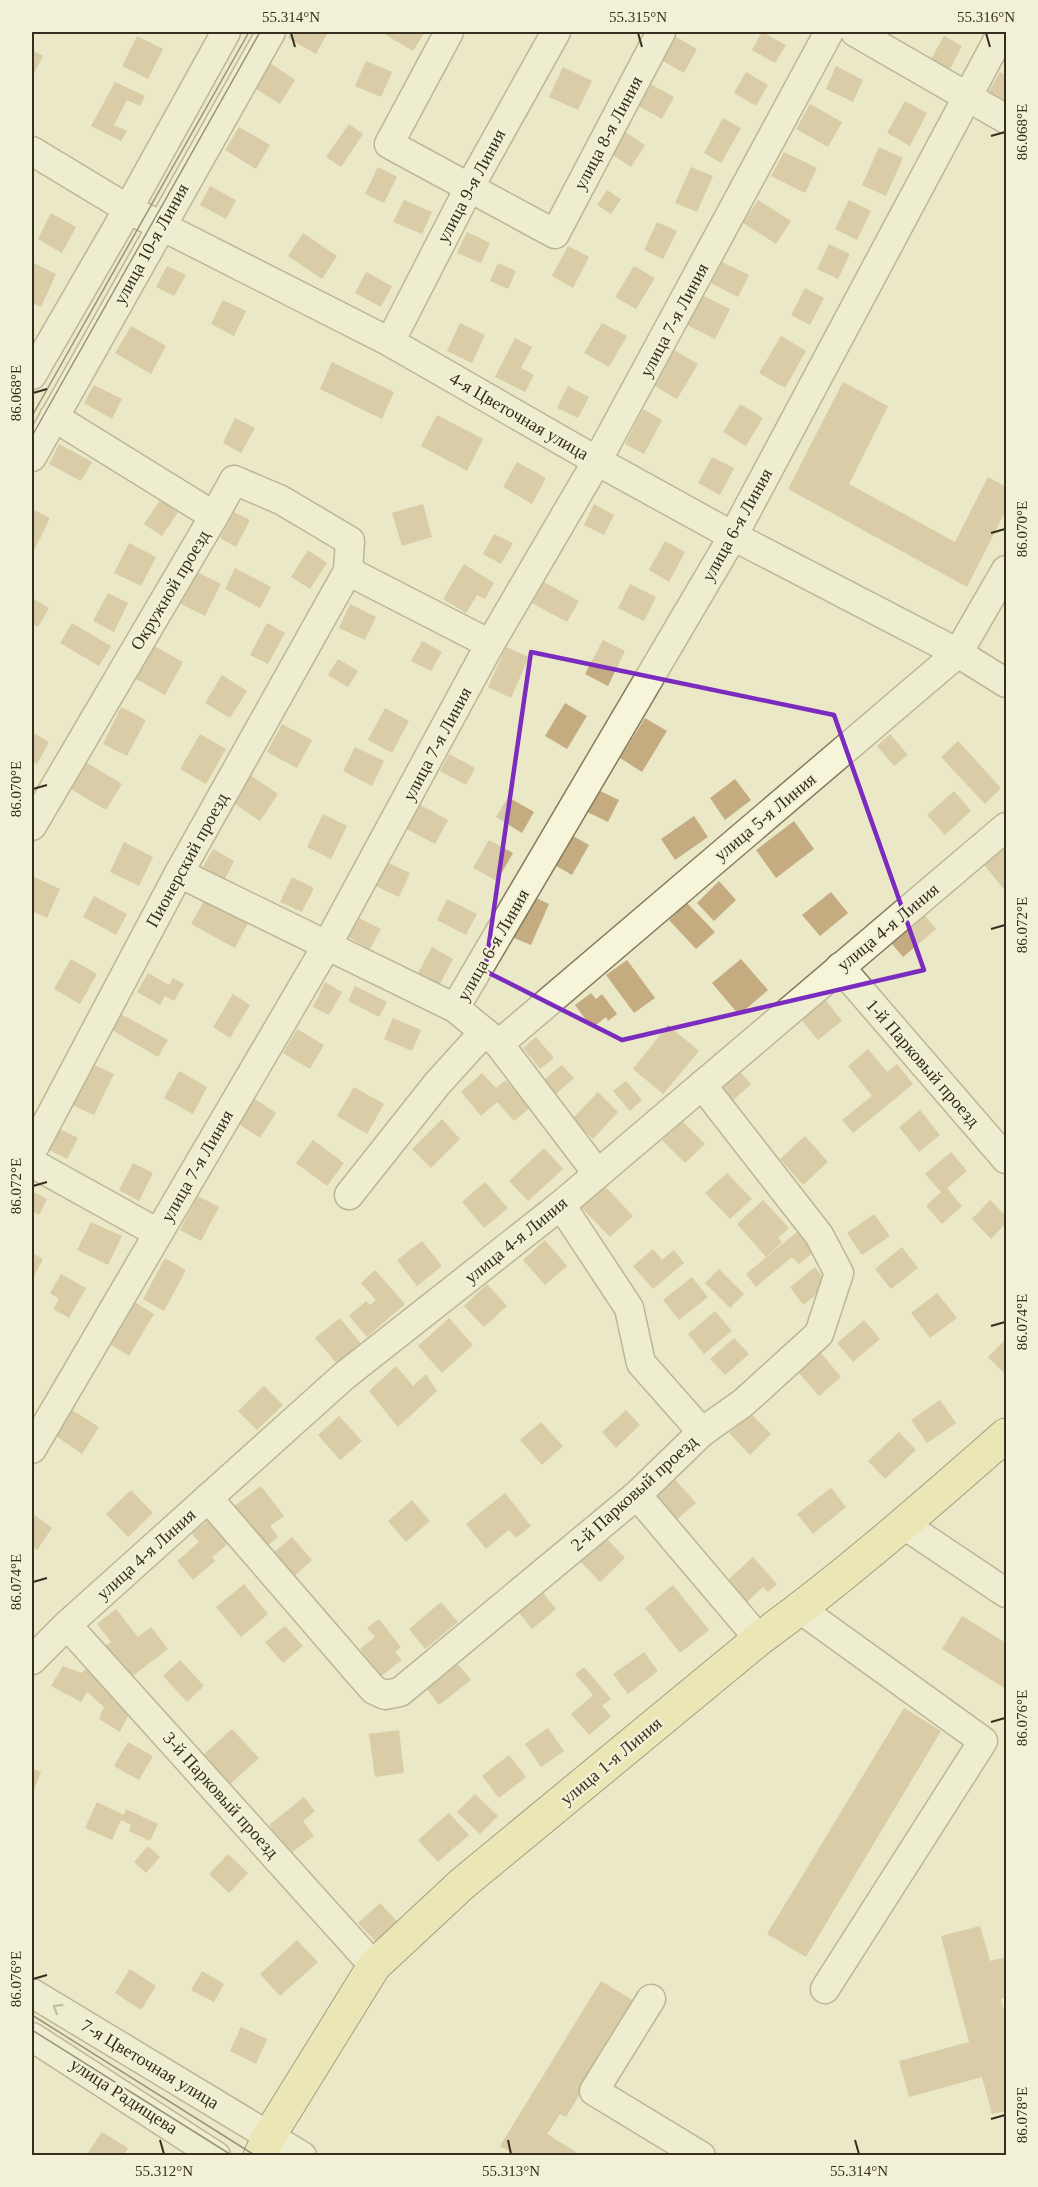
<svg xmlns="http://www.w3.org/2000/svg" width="1038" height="2187" font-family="'Times New Roman',serif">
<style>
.building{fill:#c5ac80}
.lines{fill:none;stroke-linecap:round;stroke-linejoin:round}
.minor-casing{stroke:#847b5e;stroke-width:31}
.major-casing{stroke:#524831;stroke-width:35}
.minor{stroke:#f6f4d9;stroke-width:28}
.major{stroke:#eae4a2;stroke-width:33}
.tram{stroke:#362f20;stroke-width:1.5}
.oneway{stroke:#96927c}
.marked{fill:none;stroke:#7b2cbf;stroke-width:4.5;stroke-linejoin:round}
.ticks{fill:none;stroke:#362f20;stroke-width:2}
.labels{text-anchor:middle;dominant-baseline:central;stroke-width:4.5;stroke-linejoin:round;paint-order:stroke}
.street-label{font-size:18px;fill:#362f20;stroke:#f2f1d5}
.neatline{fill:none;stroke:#362f20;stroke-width:2}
.ticks-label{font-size:15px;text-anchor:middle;fill:#362f20}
</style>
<rect width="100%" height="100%" fill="#eae8c6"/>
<g class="building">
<path d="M291,32H322L327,34L316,54L288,38Z"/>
<path d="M386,32H425L413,51L384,34Z"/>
<path d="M762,32L786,45L775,63L752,50Z"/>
<path d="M669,33L697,49L684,73L656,57Z"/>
<path d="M137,36L163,49L148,79L122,66Z"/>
<path d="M944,36L962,46L950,69L931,59Z"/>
<path d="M32,50L43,56L32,77Z"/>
<path d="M366,61L392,72L381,97L355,86Z"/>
<path d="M270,63L295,80L280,104L254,88Z"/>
<path d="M836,66L863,80L853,102L826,89Z"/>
<path d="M563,67L592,81L578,110L549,97Z"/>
<path d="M746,72L768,85L756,106L734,93Z"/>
<path d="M1000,72L1006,75V101L989,91Z"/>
<path d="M115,82L145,96L140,106L127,100L114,125L127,131L121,141L91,126Z"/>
<path d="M647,82L674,97L662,119L635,104Z"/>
<path d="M905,101L927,113L910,146L887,133Z"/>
<path d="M810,104L842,122L828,147L796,129Z"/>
<path d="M723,118L741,128L721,163L704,153Z"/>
<path d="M349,124L363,134L341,167L326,157Z"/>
<path d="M239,127L270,145L256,169L225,150Z"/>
<path d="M622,130L645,145L631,167L608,152Z"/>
<path d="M879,147L903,158L886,196L862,185Z"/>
<path d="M784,152L817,168L805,193L771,176Z"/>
<path d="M378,167L397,177L384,203L365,194Z"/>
<path d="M691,167L713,176L697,212L675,203Z"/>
<path d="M210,186L236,200L226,219L200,205Z"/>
<path d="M607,190L621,199L611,214L597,205Z"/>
<path d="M404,200L432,212L422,234L393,222Z"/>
<path d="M758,200L791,221L776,244L743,223Z"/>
<path d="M849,200L871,211L857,240L835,229Z"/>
<path d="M51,213L76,227L62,253L38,239Z"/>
<path d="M657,222L677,231L663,259L644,250Z"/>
<path d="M467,232L490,243L481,263L457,253Z"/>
<path d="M303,233L337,256L322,279L288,256Z"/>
<path d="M829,244L850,254L838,279L817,269Z"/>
<path d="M568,246L589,257L573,288L552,276Z"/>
<path d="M32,262L56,274L41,307L32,303Z"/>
<path d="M722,262L749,275L738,297L711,283Z"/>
<path d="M498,263L516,271L508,289L490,281Z"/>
<path d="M167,266L186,275L174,296L156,287Z"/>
<path d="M634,266L655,278L636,309L615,297Z"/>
<path d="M366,272L392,286L381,307L355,293Z"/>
<path d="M805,288L824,298L810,325L791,315Z"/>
<path d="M702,295L730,309L715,339L687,325Z"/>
<path d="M223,300L246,311L234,336L211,324Z"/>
<path d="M460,323L485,335L472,363L447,351Z"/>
<path d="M602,323L627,336L609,367L584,353Z"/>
<path d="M131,326L166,346L151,374L115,353Z"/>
<path d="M781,336L806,351L785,388L759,373Z"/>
<path d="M515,338L532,347L521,368L534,375L525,392L495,377Z"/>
<path d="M674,350L698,364L677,399L653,385Z"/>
<path d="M332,362L394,392L382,419L320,389Z"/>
<path d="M843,382L888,406L849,484L955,542L988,477L1006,487V510L967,587L788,489Z"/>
<path d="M94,385L122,399L112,419L84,403Z"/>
<path d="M568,386L589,397L578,418L557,408Z"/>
<path d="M740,404L763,418L746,446L723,432Z"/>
<path d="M643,409L662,420L644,454L625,444Z"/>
<path d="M437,415L483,439L467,471L421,446Z"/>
<path d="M235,418L255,428L241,453L223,443Z"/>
<path d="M59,444L92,462L81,481L49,464Z"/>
<path d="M712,457L734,468L720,495L698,483Z"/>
<path d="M517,462L546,478L532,504L503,487Z"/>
<path d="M160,500L178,512L162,536L144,524Z"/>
<path d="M423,504L432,537L402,546L392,513Z"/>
<path d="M594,504L614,515L604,535L584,525Z"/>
<path d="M32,509L50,518L32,555Z"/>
<path d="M234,512L250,520L236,547L220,538Z"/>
<path d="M494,534L513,543L501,564L483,554Z"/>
<path d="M665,541L685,552L669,582L649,570Z"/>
<path d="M129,543L156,557L141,586L114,573Z"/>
<path d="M308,550L327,563L310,589L291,577Z"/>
<path d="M464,564L494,583L485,599L477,595L466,613L443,599Z"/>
<path d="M235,568L271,587L260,608L225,589Z"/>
<path d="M195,571L221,584L205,616L179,603Z"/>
<path d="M544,582L579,601L567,622L532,603Z"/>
<path d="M630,584L656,597L644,621L618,608Z"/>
<path d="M108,593L128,603L114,632L93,621Z"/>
<path d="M32,598L49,608L38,627L32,623Z"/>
<path d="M350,604L376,617L365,640L339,628Z"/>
<path d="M72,623L111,646L99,666L60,643Z"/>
<path d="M267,623L285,633L268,664L250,655Z"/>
<path d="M603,640L625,651L608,686L585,674Z"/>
<path d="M422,641L442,652L431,671L411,661Z"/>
<path d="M154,646L183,662L165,695L136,679Z"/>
<path d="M506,647L529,657L511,698L488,687Z"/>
<path d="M338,659L358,671L348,687L328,675Z"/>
<path d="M222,675L247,691L230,718L205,703Z"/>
<path d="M565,703L587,716L567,749L545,736Z"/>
<path d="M121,707L146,720L127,756L103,744Z"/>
<path d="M385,708L409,721L392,753L368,740Z"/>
<path d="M645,718L667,731L642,772L620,758Z"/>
<path d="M282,724L312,740L297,768L267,752Z"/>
<path d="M32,732L49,742L37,764L32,762Z"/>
<path d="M200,734L226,749L206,784L180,769Z"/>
<path d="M890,734L908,755L894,766L877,746Z"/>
<path d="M958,741L1001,788L985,804L941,757Z"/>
<path d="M355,747L384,761L372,786L343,771Z"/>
<path d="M449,754L475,768L466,785L440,771Z"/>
<path d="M87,763L122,784L106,810L71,789Z"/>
<path d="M250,775L278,794L260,821L232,802Z"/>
<path d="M735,779L751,800L725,820L710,798Z"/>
<path d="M594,788L619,800L608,822L583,810Z"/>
<path d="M954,791L971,811L945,835L927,815Z"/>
<path d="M508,797L534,812L522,833L496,817Z"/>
<path d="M419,804L448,820L435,844L406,829Z"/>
<path d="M323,814L347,826L331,859L307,847Z"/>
<path d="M694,816L708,837L675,860L661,839Z"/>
<path d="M794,821L814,849L776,878L756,850Z"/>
<path d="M568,833L589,845L572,875L551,863Z"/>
<path d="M489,840L513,853L497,881L473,868Z"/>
<path d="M124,842L153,857L139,886L110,872Z"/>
<path d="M1003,845L1006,849V892L982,862Z"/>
<path d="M213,849L234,861L224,881L202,869Z"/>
<path d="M382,860L410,873L399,897L371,884Z"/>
<path d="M32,876L60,889L47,918L32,911Z"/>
<path d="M292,877L314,888L302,912L280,902Z"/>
<path d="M719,881L736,900L714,921L697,903Z"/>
<path d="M831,892L848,913L820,936L802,915Z"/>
<path d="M94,896L127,914L116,935L83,917Z"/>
<path d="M532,896L549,904L531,945L514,938Z"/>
<path d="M205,899L248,923L235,948L191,924Z"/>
<path d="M447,899L477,914L466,935L437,920Z"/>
<path d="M687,903L715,932L696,949L669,920Z"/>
<path d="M921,911L936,929L903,957L888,939Z"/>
<path d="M357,917L381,929L370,949L346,936Z"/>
<path d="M432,947L453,959L440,984L418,973Z"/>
<path d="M71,959L97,974L80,1004L54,989Z"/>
<path d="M741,959L768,990L739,1015L712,983Z"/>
<path d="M627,960L655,998L634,1013L606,975Z"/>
<path d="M148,973L169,985L173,978L184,984L174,1001L165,996L160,1005L137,992Z"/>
<path d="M325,982L342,992L329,1015L313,1007Z"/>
<path d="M355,986L387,1002L379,1017L348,1001Z"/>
<path d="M591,993L596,999L602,994L617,1014L608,1021L606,1017L592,1028L575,1005Z"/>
<path d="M233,994L250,1005L230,1038L213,1027Z"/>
<path d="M824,998L842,1021L818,1040L799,1017Z"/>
<path d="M121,1014L168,1040L158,1057L112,1030Z"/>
<path d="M393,1018L421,1030L412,1051L384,1039Z"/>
<path d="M668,1025L699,1051L663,1094L633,1069Z"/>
<path d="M297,1029L324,1045L310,1069L283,1053Z"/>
<path d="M536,1037L554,1058L540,1069L523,1048Z"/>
<path d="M868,1049L887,1072L897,1064L913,1084L853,1133L842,1120L872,1096L848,1066Z"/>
<path d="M90,1063L114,1074L94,1115L70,1104Z"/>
<path d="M562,1065L574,1078L551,1098L539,1084Z"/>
<path d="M179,1071L207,1087L193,1114L164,1098Z"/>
<path d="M740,1072L751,1084L729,1104L718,1092Z"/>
<path d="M482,1073L496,1088L506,1080L530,1108L514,1121L497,1102L481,1116L461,1092Z"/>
<path d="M626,1081L642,1100L630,1111L613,1091Z"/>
<path d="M354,1087L384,1104L367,1134L337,1116Z"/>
<path d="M598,1092L618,1112L593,1139L572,1119Z"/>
<path d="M255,1099L276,1113L260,1138L239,1124Z"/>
<path d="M920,1110L940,1135L919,1152L899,1127Z"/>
<path d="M442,1119L460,1139L431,1168L412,1149Z"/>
<path d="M682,1121L705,1144L685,1163L662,1140Z"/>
<path d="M58,1128L78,1138L67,1159L47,1149Z"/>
<path d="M805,1136L828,1162L803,1185L780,1159Z"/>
<path d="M313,1140L344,1163L327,1186L296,1163Z"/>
<path d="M544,1148L563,1169L528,1201L509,1181Z"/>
<path d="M951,1152L967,1171L947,1188L962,1206L942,1224L926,1206L941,1192L925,1174Z"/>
<path d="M133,1163L153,1173L139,1201L119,1190Z"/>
<path d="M727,1173L752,1199L730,1219L705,1193Z"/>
<path d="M485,1182L508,1208L484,1228L462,1202Z"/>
<path d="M602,1183L633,1216L610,1237L579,1205Z"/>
<path d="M32,1191L47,1199L39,1215L32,1211Z"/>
<path d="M198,1196L219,1207L201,1241L180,1230Z"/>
<path d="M763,1200L789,1228L778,1238L782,1242L766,1257L737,1224Z"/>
<path d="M990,1200L1006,1216V1223L991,1239L972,1219Z"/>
<path d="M874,1214L890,1236L862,1255L847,1233Z"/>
<path d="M91,1222L122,1236L108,1265L77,1250Z"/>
<path d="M797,1232L814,1252L799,1264L792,1257L756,1287L746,1274Z"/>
<path d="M545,1240L567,1266L545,1285L523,1260Z"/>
<path d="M422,1241L442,1266L417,1286L397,1260Z"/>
<path d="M902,1247L918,1268L891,1289L875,1269Z"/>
<path d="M653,1249L662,1260L674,1250L684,1263L653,1289L633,1266Z"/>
<path d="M32,1253L43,1259L32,1280Z"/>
<path d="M165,1258L186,1270L164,1311L143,1299Z"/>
<path d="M815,1267L829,1285L803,1305L790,1287Z"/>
<path d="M719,1269L744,1294L730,1308L705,1283Z"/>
<path d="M375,1270L405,1304L367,1337L349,1316L366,1301L370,1305L376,1300L361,1283Z"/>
<path d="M61,1274L86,1288L69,1318L53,1309L59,1299L50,1293Z"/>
<path d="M692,1277L708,1297L679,1320L663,1300Z"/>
<path d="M487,1284L507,1306L484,1327L464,1306Z"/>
<path d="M937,1293L957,1318L930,1338L911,1313Z"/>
<path d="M130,1299L154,1314L129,1356L105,1341Z"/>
<path d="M715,1311L732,1331L704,1354L688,1334Z"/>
<path d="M340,1318L362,1345L338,1365L315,1338Z"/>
<path d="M449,1318L473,1345L442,1373L418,1346Z"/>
<path d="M864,1320L880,1339L853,1362L837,1343Z"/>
<path d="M734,1338L749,1354L725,1375L710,1359Z"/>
<path d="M1006,1339V1375L988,1357Z"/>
<path d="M821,1353L841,1377L819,1396L798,1372Z"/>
<path d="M396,1366L413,1386L426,1374L437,1391L398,1427L369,1391Z"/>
<path d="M264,1386L283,1405L257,1430L238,1411Z"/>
<path d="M940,1400L956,1423L927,1443L911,1420Z"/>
<path d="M72,1410L99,1427L82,1454L56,1436Z"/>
<path d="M626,1410L640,1425L616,1448L602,1432Z"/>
<path d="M750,1413L771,1434L750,1455L729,1433Z"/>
<path d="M339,1416L362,1441L340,1460L318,1435Z"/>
<path d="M541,1422L563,1446L542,1465L520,1440Z"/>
<path d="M899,1432L916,1450L885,1479L868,1461Z"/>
<path d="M670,1474L696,1503L675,1521L649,1492Z"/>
<path d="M261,1486L284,1516L270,1526L278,1537L260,1552L228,1511Z"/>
<path d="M831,1488L846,1507L813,1534L797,1514Z"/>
<path d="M131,1490L153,1513L128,1537L106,1514Z"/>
<path d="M505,1493L531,1526L516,1538L509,1530L486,1549L466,1524Z"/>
<path d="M412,1500L430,1521L406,1542L388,1521Z"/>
<path d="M32,1513L52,1528L37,1550L32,1546Z"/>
<path d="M210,1518L230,1542L212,1557L215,1561L193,1580L177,1561L199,1542L192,1534Z"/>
<path d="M292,1537L312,1560L288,1582L267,1558Z"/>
<path d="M605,1537L625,1558L600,1582L580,1561Z"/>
<path d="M753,1557L777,1584L768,1592L763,1587L747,1602L728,1580Z"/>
<path d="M244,1584L268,1614L241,1637L216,1607Z"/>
<path d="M673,1585L709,1630L680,1653L645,1608Z"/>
<path d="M541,1590L556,1609L532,1629L517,1610Z"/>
<path d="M441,1602L458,1622L425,1649L409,1629Z"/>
<path d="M116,1609L138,1637L151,1627L168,1649L130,1678L105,1646L111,1642L97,1624Z"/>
<path d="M962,1616L1006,1643V1689L942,1649Z"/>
<path d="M379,1619L401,1647L395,1652L402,1660L381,1676L360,1649L375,1637L367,1628Z"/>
<path d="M285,1626L303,1646L283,1663L265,1642Z"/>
<path d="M644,1652L658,1671L628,1694L613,1674Z"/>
<path d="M180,1660L204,1686L187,1702L163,1676Z"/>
<path d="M458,1664L471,1680L439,1705L427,1689Z"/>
<path d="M63,1666L81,1673L88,1667L129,1714L120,1732L99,1719L104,1707L87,1692L81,1702L51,1686Z"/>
<path d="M584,1667L611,1699L602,1706L611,1716L589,1735L571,1714L593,1695L575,1674Z"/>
<path d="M904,1708L941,1731L806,1957L767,1934Z"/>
<path d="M548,1728L564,1751L541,1767L525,1744Z"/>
<path d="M232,1729L259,1758L228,1786L201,1757Z"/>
<path d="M399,1730L404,1773L375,1777L369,1734Z"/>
<path d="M128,1742L153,1756L139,1780L114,1766Z"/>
<path d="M509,1755L526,1777L499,1798L482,1776Z"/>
<path d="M32,1768L41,1772L32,1795Z"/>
<path d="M475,1794L498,1816L480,1834L457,1812Z"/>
<path d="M304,1797L315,1811L303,1821L314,1836L291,1853L269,1825Z"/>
<path d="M97,1802L124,1815L126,1809L158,1824L150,1841L129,1831L131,1825L121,1820L112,1840L85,1828Z"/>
<path d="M449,1813L469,1835L438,1862L418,1840Z"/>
<path d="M148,1846L160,1857L146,1873L134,1862Z"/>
<path d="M228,1854L248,1873L229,1893L209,1874Z"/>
<path d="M380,1903L402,1927L380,1946L358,1923Z"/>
<path d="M980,1926L990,1961L1006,1957V1997L1001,1999L1006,2019V2111L992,2114L982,2077L909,2097L899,2061L969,2042L941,1936Z"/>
<path d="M297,1940L318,1962L280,1996L260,1974Z"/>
<path d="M130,1969L156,1986L141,2010L115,1993Z"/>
<path d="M202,1971L224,1984L214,2002L191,1990Z"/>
<path d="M601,1981L641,2005L620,2028L566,2117L560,2114L547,2134L582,2156H517L500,2146Z"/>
<path d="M241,2027L267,2039L256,2064L230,2051Z"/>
<path d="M102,2132L128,2148L124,2156L87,2154Z"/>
</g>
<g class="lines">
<g class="minor-casing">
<g id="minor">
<path d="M449,32L389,144L555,234L661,32"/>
<path d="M855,32L1006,119"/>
<path d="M32,151L128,209L390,342L597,461L733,536L958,653L1006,683"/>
<path d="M390,342L469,188L556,32"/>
<path d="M32,375L128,209L226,32"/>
<path d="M32,457L271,32"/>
<path d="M214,516L234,480L281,500L350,541L348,571L490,644"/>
<path d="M32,826L214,516L54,417"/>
<path d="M179,873L455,1008L499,1044L597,1173"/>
<path d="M840,967L1006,1159"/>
<path d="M455,1008L733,536L1002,32"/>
<path d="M499,1044L958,653L1006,570"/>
<path d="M32,1151L179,873L348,571"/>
<path d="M32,1163L158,1233"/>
<path d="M349,1195L437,1084L484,1032"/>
<path d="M561,1205L629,1308L641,1363L702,1432"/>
<path d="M32,1449L326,947L490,644L597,461L829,32"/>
<path d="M637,1495L759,1639"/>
<path d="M208,1498L359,1673L374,1690L385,1695L400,1692L637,1495L702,1432L743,1403L819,1334L839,1273L819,1235L702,1085"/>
<path d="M903,1524L1006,1593"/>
<path d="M800,1609L983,1741L825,1989"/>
<path d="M67,1625L374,1966"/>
<path d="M32,1660L67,1625L344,1376L561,1205L1006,827"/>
<path d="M32,1993L302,2156"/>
<path d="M651,1999L594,2091L701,2156"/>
<path d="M32,2037L216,2156"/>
</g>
</g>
<g class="major-casing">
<path id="major" d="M260,2156L269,2136L374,1966L462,1884L759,1639C846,1576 926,1505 1006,1435"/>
</g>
<use href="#minor" class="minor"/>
<use href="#major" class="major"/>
<g class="tram">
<path d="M32,416L249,32"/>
<path d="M32,436L260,32"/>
<path d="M32,2015L256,2156"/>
<path d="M32,2030L233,2156"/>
</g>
</g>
<defs><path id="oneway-chevron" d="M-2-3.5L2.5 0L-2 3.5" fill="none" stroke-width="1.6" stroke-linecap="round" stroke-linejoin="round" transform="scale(1.5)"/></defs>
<use class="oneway" href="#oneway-chevron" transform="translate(57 2008) rotate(-149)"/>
<path d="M0 0H1038V2187H0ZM531,652L834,715L924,970L622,1040L485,971Z" fill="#eae8c6" fill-opacity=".55" fill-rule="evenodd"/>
<path class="marked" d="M531,652L834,715L924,970L622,1040L485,971Z"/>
<path class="ticks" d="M291,33L295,47M638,33L642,47M986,33L990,47M991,136L1005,132M33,393L47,389M991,533L1005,529M33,789L47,785M991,929L1005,925M33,1186L47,1182M991,1326L1005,1322M33,1582L47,1578M991,1722L1005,1718M33,1979L47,1975M991,2119L1005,2115M160,2140L164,2154M508,2140L511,2154M855,2140L859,2154"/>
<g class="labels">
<g class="street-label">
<text transform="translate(608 133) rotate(-62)">улица 8-я Линия</text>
<text transform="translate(471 186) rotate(-62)">улица 9-я Линия</text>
<text transform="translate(151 244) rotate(-61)">улица 10-я Линия</text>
<text transform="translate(674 320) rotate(-62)">улица 7-я Линия</text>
<text transform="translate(519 416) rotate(30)">4-я Цветочная улица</text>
<text transform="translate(737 525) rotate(-61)">улица 6-я Линия</text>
<text transform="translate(170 590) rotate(-59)">Окружной проезд</text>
<text transform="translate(437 744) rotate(-62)">улица 7-я Линия</text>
<text transform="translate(765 817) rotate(-40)">улица 5-я Линия</text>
<text transform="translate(187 860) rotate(-61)">Пионерский проезд</text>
<text transform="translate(888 927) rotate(-40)">улица 4-я Линия</text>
<text transform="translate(493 945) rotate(-60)">улица 6-я Линия</text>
<text transform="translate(923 1063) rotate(49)">1-й Парковый проезд</text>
<text transform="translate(197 1166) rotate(-60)">улица 7-я Линия</text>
<text transform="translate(516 1240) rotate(-39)">улица 4-я Линия</text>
<text transform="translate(634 1493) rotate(-42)">2-й Парковый проезд</text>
<text transform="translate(146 1554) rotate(-42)">улица 4-я Линия</text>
<text transform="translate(611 1761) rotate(-40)">улица 1-я Линия</text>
<text transform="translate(221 1795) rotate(48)">3-й Парковый проезд</text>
<text transform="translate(150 2064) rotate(31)">7-я Цветочная улица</text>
<text transform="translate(124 2096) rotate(33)">улица Радищева</text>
</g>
</g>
<rect width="1038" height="2187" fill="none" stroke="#f2f1d5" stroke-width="66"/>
<rect x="33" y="33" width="972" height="2121" class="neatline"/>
<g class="ticks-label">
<text x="291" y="22">55.314°N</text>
<text x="638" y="22">55.315°N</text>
<text x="986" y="22">55.316°N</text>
<text transform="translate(1022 132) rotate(-90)" y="5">86.068°E</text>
<text transform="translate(16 393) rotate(-90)" y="5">86.068°E</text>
<text transform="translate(1022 529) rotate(-90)" y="5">86.070°E</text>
<text transform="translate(16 789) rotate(-90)" y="5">86.070°E</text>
<text transform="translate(1022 925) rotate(-90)" y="5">86.072°E</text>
<text transform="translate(16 1186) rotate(-90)" y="5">86.072°E</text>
<text transform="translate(1022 1322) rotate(-90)" y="5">86.074°E</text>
<text transform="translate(16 1582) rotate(-90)" y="5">86.074°E</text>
<text transform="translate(1022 1718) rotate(-90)" y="5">86.076°E</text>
<text transform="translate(16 1979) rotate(-90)" y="5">86.076°E</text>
<text transform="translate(1022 2115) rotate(-90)" y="5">86.078°E</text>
<text x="164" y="2176">55.312°N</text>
<text x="511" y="2176">55.313°N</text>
<text x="859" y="2176">55.314°N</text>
</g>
</svg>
